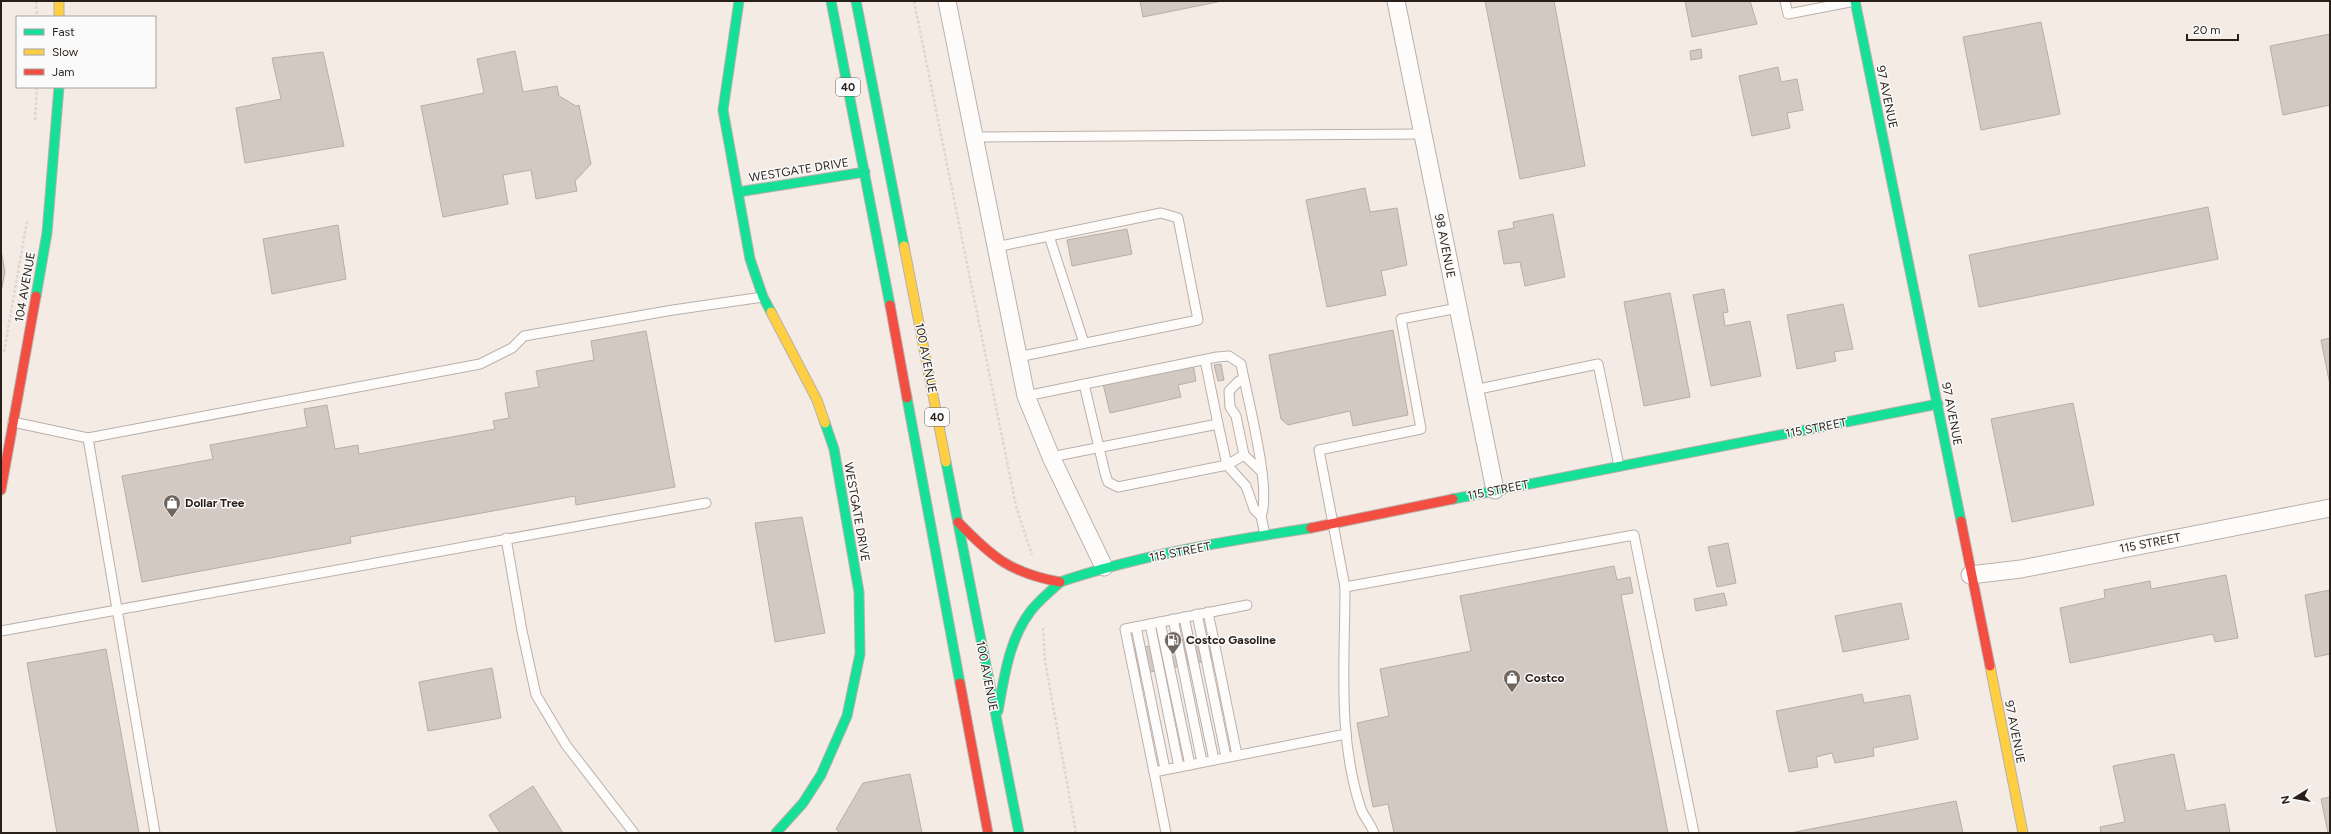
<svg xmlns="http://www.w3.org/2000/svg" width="2331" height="834" font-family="Figtree,sans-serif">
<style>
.building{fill:#d2c9c2;stroke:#b7aea7}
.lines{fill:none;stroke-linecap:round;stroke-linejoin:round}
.lane-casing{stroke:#bab0aa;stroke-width:11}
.street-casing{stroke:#bab0aa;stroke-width:19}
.fast-casing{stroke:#bab0aa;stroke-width:11}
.slow-casing{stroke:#bab0aa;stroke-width:11}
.jam-casing{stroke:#bab0aa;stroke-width:11}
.path{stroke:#dbd7d5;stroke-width:2.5;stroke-dasharray:3 2;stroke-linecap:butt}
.lane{stroke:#fefcfb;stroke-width:9}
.street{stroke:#fefcfb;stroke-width:17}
.fast{stroke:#16e098;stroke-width:9}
.slow{stroke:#ffcf43;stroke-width:9}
.jam{stroke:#f24e42;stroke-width:9}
.labels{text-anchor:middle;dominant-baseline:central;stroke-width:3;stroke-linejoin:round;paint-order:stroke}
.shield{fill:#fafafa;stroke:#68615c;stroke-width:1}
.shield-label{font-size:11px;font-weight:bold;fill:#291f18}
.street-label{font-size:12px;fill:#291f18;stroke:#fafafa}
.poi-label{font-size:12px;font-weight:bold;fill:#291f18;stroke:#fafafa;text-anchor:start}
</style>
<rect width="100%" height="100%" fill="#f5ebe5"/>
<g class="building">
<path d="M1140,1H1222L1143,17Z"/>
<path d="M1485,1H1554L1585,166L1520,179Z"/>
<path d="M1685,1H1750L1757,24L1692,37Z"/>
<path d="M2041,22L2060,114L1981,130L1963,37Z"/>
<path d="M2330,34V105L2283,115L2270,46Z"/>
<path d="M1701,49L1702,58L1691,60L1690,51Z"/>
<path d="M515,51L523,92L557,86L559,96L576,106L579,105L591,164L575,181L577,191L536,199L531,170L503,175L508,204L443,217L421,106L484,93L477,59Z"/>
<path d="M323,52L344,146L245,163L236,108L281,99L272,58Z"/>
<path d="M1778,67L1781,82L1797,79L1803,110L1787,113L1790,128L1752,136L1739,76Z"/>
<path d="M1365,188L1370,212L1397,208L1407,265L1381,271L1386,295L1327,307L1306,200Z"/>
<path d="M2208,207L2218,259L1979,307L1969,255Z"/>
<path d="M1553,214L1565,277L1525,286L1520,262L1504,264L1498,231L1514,228L1513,222Z"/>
<path d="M338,225L346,279L272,294L263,239Z"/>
<path d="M1127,229L1132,254L1072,266L1067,240Z"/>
<path d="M1,250L5,272L1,292Z"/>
<path d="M1724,289L1728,312L1723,313L1725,326L1750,321L1761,376L1711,386L1693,295Z"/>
<path d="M1670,293L1690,397L1644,406L1624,302Z"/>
<path d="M1843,304L1853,349L1834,352L1836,361L1797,369L1787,315Z"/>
<path d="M1393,330L1408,415L1353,426L1350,411L1288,425L1281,419L1269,355Z"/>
<path d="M646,331L675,487L576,505L575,496L350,537L351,543L142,582L122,476L213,459L210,445L307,427L304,409L327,405L335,449L358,445L359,454L495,429L493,421L509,418L505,393L539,387L536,371L594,360L591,341Z"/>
<path d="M2330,338V385L2321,340Z"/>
<path d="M1193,364L1196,381L1178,385L1181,397L1110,413L1103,384Z"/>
<path d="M1221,364L1224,380L1218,381L1214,365Z"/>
<path d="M2073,403L2094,505L2012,522L1991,419Z"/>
<path d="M802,517L825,633L775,642L755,523Z"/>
<path d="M1728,543L1736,583L1717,587L1708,547Z"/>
<path d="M1614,566L1617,580L1630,577L1633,593L1621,595L1668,833H1394L1388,804L1373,807L1357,723L1389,716L1380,669L1471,651L1460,596Z"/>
<path d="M2226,575L2238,638L2215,642L2213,634L2070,663L2060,608L2105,598L2104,590L2150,581L2151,589Z"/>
<path d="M2330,590V654L2315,657L2305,595Z"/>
<path d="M1724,593L1727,605L1696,611L1694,599Z"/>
<path d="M1901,603L1909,639L1843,652L1835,616Z"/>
<path d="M1216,633L1221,658L1130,676L1125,651Z"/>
<path d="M106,649L139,833H57L27,663Z"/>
<path d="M492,668L501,718L428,731L419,682Z"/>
<path d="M1862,694L1864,703L1910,695L1918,739L1873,748L1874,756L1835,763L1832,753L1816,757L1818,767L1789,772L1776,711Z"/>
<path d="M2174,754L2186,811L2225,804L2230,833H2101L2100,827L2125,822L2113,766Z"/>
<path d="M910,774L922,833H840L836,829L863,783Z"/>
<path d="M533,786L563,833H500L489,815Z"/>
<path d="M2330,797V833H2328L2321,799Z"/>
<path d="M1956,801L1963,833H1790Z"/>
</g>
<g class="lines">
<g class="lane-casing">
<g id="lane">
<path d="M1785,1L1788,14L1855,1"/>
<path d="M974,137L1422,134"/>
<path d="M1049,236L1084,343"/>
<path d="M996,247L1161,213L1178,218L1198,320L1018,357"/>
<path d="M1458,308L1401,319L1421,429L1319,450L1345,587L1634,535L1694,833"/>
<path d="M1205,360L1218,424"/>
<path d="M1244,380L1239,381L1229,391L1230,407L1236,416L1244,455L1262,472"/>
<path d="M1474,390L1598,364L1619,466"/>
<path d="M1026,396L1217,357L1229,356L1241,364C1247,397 1272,489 1261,516"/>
<path d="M13,422L88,438L480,364L512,348L524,336L673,310L763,297"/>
<path d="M88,438L155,833"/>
<path d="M1244,455L1227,465L1246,486L1254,509L1261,516L1265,535"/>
<path d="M1051,457L1218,424L1227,465L1118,487L1108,482L1105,473L1084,384"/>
<path d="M506,538L522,631L536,695L566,745L634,833"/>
<path d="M1345,587C1345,661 1337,737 1361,809C1364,817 1371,824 1374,833"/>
<path d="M1208,612L1237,755"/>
<path d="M1197,614L1226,757"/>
<path d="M1184,617L1214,760"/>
<path d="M1173,619L1202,762"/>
<path d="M1160,622L1190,765"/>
<path d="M1150,624L1179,767"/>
<path d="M1136,627L1165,769"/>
<path d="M1,631L706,503"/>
<path d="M1154,772L1125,629L1247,605"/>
<path d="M1166,833L1154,772L1346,734"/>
</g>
</g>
<g class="street-casing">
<g id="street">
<path d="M947,1L1026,396L1051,457L1104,567"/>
<path d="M1396,1L1495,490"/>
<path d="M1970,575L2021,569L2330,508"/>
</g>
</g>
<g class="fast-casing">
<g id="fast">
<path d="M739,1L723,110L750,259L763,297L771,312"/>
<path d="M831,1L890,305"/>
<path d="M856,1L904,246"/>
<path d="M1855,1L1961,521"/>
<path d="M738,192L865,172"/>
<path d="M36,296L47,233L59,87"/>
<path d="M907,398L960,683"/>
<path d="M946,462L1019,833"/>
<path d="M1453,499L1938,404"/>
<path d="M1060,582C1140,555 1227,541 1311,528"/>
<path d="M998,711C1004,678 1009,640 1030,612C1038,601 1050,592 1060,582"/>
<path d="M776,833L803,803L821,775L847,716L860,654L859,592L834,449L825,423"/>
</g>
</g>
<g class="slow-casing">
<g id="slow">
<path d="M59,1V17"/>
<path d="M904,246L946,462"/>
<path d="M771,312L817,400L825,423"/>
<path d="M1990,666L2023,833"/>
</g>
</g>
<g class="jam-casing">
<g id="jam">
<path d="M890,305L907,398"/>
<path d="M1,490L36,296"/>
<path d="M1961,521L1990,666"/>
<path d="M958,522C992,557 1010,573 1060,582"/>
<path d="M1311,528L1453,499"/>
<path d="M960,683L988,833"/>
</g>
</g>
<g class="path">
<path d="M36,1L37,17"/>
<path d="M914,1L1016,506L1032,555"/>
<path d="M35,120L37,87"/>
<path d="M4,352L27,221"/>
<path d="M1043,628L1045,661L1076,833"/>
</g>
<use href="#lane" class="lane"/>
<use href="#street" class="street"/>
<use href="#fast" class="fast"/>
<use href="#slow" class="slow"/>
<use href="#jam" class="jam"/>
</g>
<defs>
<g id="shop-pin" transform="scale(0.9)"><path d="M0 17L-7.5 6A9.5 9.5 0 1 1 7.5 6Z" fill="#706660" stroke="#fafafa"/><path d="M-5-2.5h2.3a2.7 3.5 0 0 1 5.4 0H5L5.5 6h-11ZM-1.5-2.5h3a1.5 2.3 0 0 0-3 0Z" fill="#fff"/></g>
<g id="fuel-pin" transform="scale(0.9)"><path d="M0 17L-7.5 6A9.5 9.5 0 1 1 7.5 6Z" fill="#706660" stroke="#fafafa"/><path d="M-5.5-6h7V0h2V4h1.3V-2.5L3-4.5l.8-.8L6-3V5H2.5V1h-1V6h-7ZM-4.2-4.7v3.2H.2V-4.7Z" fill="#fff"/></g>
</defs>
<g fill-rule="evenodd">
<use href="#shop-pin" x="172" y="503"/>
<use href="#fuel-pin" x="1173" y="640"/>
<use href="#shop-pin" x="1512" y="678"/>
</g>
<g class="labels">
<g class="shield">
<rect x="836" y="78" width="24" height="18" rx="3"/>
<rect x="925" y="408" width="24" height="18" rx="3"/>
</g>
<g class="shield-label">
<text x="848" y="87">40</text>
<text x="937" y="417">40</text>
</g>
<g class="street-label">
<text transform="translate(1887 97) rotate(78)">97 AVENUE</text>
<text transform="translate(799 170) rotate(-9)">WESTGATE DRIVE</text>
<text transform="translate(1445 246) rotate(79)">98 AVENUE</text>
<text transform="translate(25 287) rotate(-80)">104 AVENUE</text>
<text transform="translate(926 358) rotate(79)">100 AVENUE</text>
<text transform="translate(1952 414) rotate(79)">97 AVENUE</text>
<text transform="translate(1816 428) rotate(-11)">115 STREET</text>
<text transform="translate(1498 490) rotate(-11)">115 STREET</text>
<text transform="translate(857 512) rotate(80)">WESTGATE DRIVE</text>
<text transform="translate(2150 543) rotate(-11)">115 STREET</text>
<text transform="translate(1180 552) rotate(-11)">115 STREET</text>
<text transform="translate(987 676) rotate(79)">100 AVENUE</text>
<text transform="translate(2015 732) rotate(79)">97 AVENUE</text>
</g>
<g class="poi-label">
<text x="185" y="503">Dollar Tree</text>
<text x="1186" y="640">Costco Gasoline</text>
<text x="1525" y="678">Costco</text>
</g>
</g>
<rect width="2331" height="834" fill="none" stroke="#291f18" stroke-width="4"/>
<rect x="16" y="16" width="140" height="72" fill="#fafafa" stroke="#a6a2a0"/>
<rect x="24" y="29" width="20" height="6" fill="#16e098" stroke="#a6a2a0"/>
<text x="52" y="36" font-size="12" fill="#291f18">Fast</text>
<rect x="24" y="49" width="20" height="6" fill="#ffcf43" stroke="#a6a2a0"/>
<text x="52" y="56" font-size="12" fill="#291f18">Slow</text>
<rect x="24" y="69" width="20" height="6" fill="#f24e42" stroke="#a6a2a0"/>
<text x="52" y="76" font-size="12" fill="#291f18">Jam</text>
<g transform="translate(2295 798) rotate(259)" stroke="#fafafa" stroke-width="3" paint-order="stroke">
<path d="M0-3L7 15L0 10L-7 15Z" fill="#291f18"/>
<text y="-6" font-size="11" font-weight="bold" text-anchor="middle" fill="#291f18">N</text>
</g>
<path d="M2187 34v6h51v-6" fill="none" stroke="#291f18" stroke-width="2"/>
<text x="2193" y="34" font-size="12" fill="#291f18" stroke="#fafafa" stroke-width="3" paint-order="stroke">20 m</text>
</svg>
